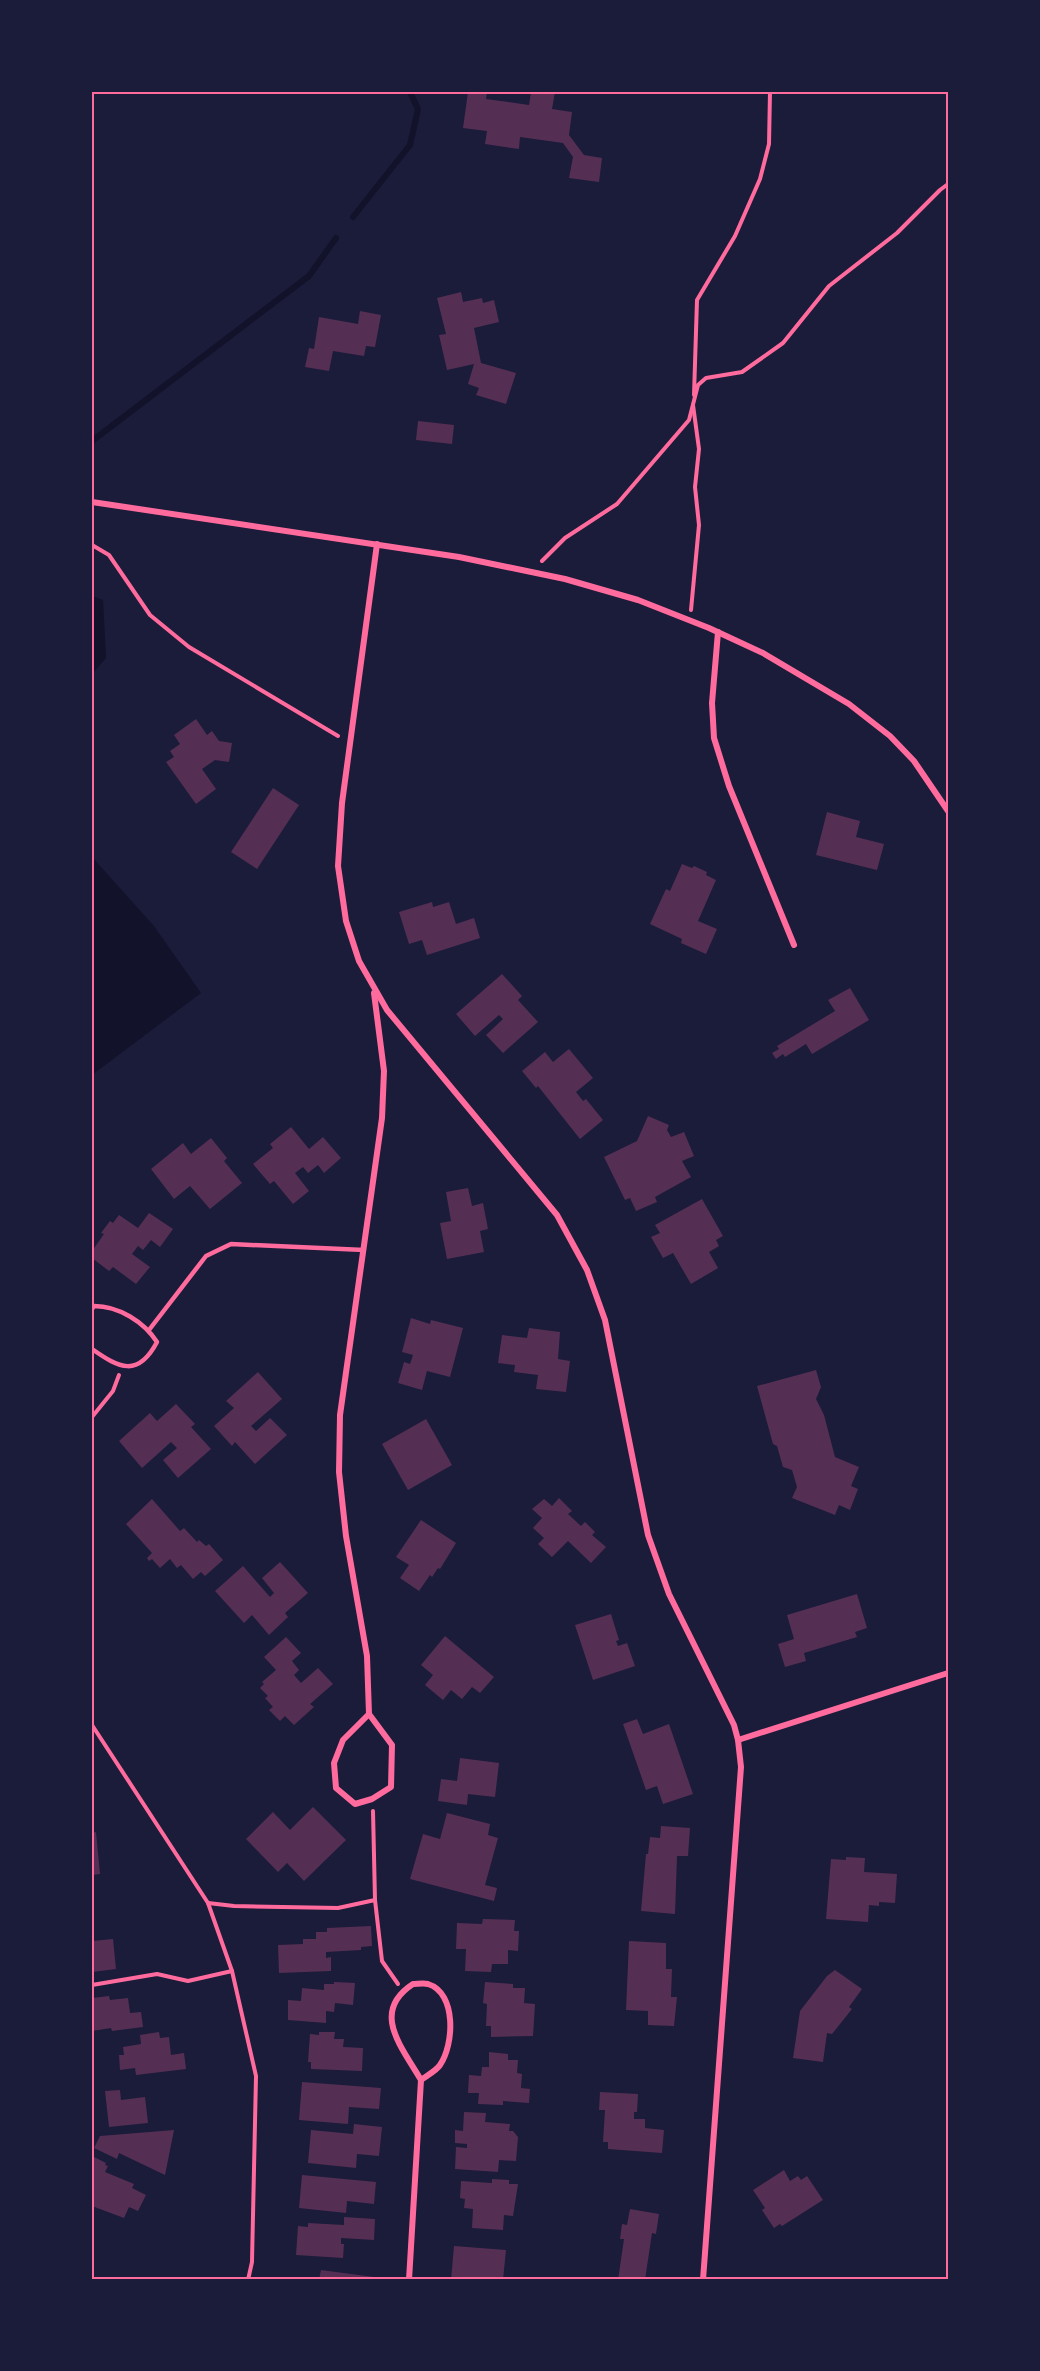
<svg xmlns="http://www.w3.org/2000/svg" width="1040" height="2371" font-family="'Asap Condensed',sans-serif">
<style>
.water{fill:#12122b}
.lines{fill:none;stroke-linecap:round;stroke-linejoin:round}
.stream{stroke:#12122b;stroke-width:6}
.building{fill:#542f53}
.path{stroke:#ff6b9d;stroke-width:4}
.service{stroke:#ff6b9d;stroke-width:4.5}
.minor{stroke:#ff6b9d;stroke-width:6}
.neatline{fill:none;stroke:#ff6b9d;stroke-width:2}
</style>
<rect width="100%" height="100%" fill="#1b1b3a"/>
<g class="water">
<path d="M92,596L103,600L106,658L92,674Z"/>
<path d="M92,857L154,926L201,993L92,1075Z"/>
</g>
<g class="lines">
<g class="stream">
<path d="M353,217L410,145L418,109L410,92"/>
<path d="M92,441L309,276L336,238"/>
</g>
</g>
<g class="building">
<path d="M468,92H487L486,99L529,105L531,92H555L552,109L572,112L569,135L584,155L602,158L599,182L569,178L573,157L563,143L520,137L519,149L485,144L487,131L463,128Z"/>
<path d="M461,292L463,302L482,298L483,303L494,300L499,322L474,328L481,363L516,373L506,404L476,395L479,388L468,384L474,364L447,370L439,335L446,334L437,298Z"/>
<path d="M360,311L381,315L375,347L366,346L364,356L333,351L329,371L305,367L309,348L314,349L319,317L358,324Z"/>
<path d="M418,421L454,425L452,444L416,440Z"/>
<path d="M196,719L207,735L212,731L219,741L232,743L229,762L215,760L202,769L216,789L196,804L166,762L174,757L170,751L180,744L174,735Z"/>
<path d="M273,788L299,805L257,869L231,852Z"/>
<path d="M827,812L860,821L856,837L884,844L877,870L816,855Z"/>
<path d="M682,864L692,868L694,866L707,872L706,875L716,880L698,921L717,929L706,954L681,943L682,939L650,924L666,889L670,891Z"/>
<path d="M432,902L433,907L449,902L456,924L474,918L480,938L427,955L422,940L409,944L399,912Z"/>
<path d="M502,974L522,996L518,1000L538,1022L503,1053L486,1035L503,1019L499,1015L475,1036L456,1014Z"/>
<path d="M850,988L869,1020L812,1054L806,1044L785,1057L783,1054L776,1059L772,1053L779,1049L777,1046L835,1011L828,1000Z"/>
<path d="M569,1049L593,1078L576,1092L583,1101L586,1099L603,1120L580,1139L538,1086L536,1088L522,1071L545,1052L553,1062Z"/>
<path d="M648,1116L669,1125L667,1130L671,1137L684,1132L694,1156L682,1161L691,1177L655,1197L657,1202L636,1211L630,1198L625,1200L604,1157L637,1141Z"/>
<path d="M291,1127L309,1149L323,1137L341,1158L324,1173L318,1165L308,1173L303,1167L295,1173L309,1191L293,1204L274,1181L270,1184L253,1164L273,1148L270,1144Z"/>
<path d="M211,1138L227,1158L224,1161L242,1183L210,1209L190,1186L174,1199L151,1169L183,1143L191,1154Z"/>
<path d="M468,1188L472,1206L483,1203L488,1229L480,1231L484,1252L447,1259L440,1223L451,1221L446,1192Z"/>
<path d="M702,1199L723,1236L716,1240L719,1246L709,1252L718,1268L691,1284L673,1253L663,1258L651,1237L660,1233L655,1225Z"/>
<path d="M149,1213L173,1229L160,1247L151,1240L143,1250L138,1246L132,1254L150,1267L136,1284L113,1267L109,1271L92,1258V1251L104,1234L101,1233L110,1221L113,1223L119,1215L138,1228Z"/>
<path d="M411,1318L430,1324L431,1320L463,1328L450,1377L427,1371L422,1390L398,1383L404,1362L410,1364L413,1355L402,1352Z"/>
<path d="M529,1328L560,1332L558,1359L570,1361L566,1392L536,1389L538,1375L514,1372L515,1365L498,1363L502,1335L527,1338Z"/>
<path d="M816,1370L821,1387L816,1399L824,1415L835,1457L859,1467L851,1486L858,1489L850,1510L839,1505L835,1515L792,1498L797,1487L792,1470L783,1467L777,1446L773,1444L757,1386Z"/>
<path d="M258,1372L282,1399L251,1426L256,1431L270,1418L287,1435L255,1464L235,1442L232,1446L214,1426L234,1408L226,1401Z"/>
<path d="M176,1404L195,1424L191,1427L211,1449L178,1478L163,1460L177,1448L171,1442L142,1468L119,1441L150,1413L157,1421Z"/>
<path d="M426,1419L452,1465L408,1490L382,1444Z"/>
<path d="M559,1498L572,1511L568,1514L581,1526L585,1522L595,1532L592,1535L606,1547L591,1563L568,1541L552,1557L538,1544L544,1538L533,1528L542,1518L532,1509L544,1499L552,1506Z"/>
<path d="M152,1499L180,1531L184,1528L197,1542L199,1540L206,1546L209,1544L223,1560L205,1576L201,1572L193,1579L181,1565L177,1568L170,1559L160,1568L152,1559L149,1561L147,1558L152,1553L126,1524Z"/>
<path d="M421,1520L456,1543L440,1569L438,1568L432,1577L430,1575L419,1591L400,1578L409,1565L396,1557Z"/>
<path d="M280,1562L308,1593L285,1613L288,1617L269,1635L252,1615L244,1623L215,1591L243,1566L270,1597L274,1593L262,1578Z"/>
<path d="M857,1594L867,1628L855,1632L857,1637L804,1653L806,1661L785,1667L778,1644L794,1639L787,1615Z"/>
<path d="M611,1614L619,1640L616,1641L618,1646L627,1643L635,1666L593,1680L575,1625Z"/>
<path d="M445,1636L494,1677L480,1693L472,1687L462,1699L451,1690L443,1700L425,1685L433,1675L421,1665Z"/>
<path d="M286,1637L301,1653L292,1661L299,1670L294,1675L301,1683L318,1668L333,1684L310,1704L314,1707L294,1725L285,1716L280,1721L269,1710L273,1707L265,1698L268,1696L260,1688L264,1684L262,1682L276,1670L264,1657Z"/>
<path d="M637,1719L643,1734L669,1724L693,1794L663,1804L657,1786L646,1790L623,1724Z"/>
<path d="M460,1758L499,1763L495,1797L468,1794L467,1805L438,1801L441,1779L457,1781Z"/>
<path d="M313,1807L346,1840L304,1881L287,1863L278,1872L246,1839L273,1812L290,1830Z"/>
<path d="M447,1813L490,1824L488,1835L498,1838L485,1885L497,1888L494,1901L410,1879L423,1834L440,1839Z"/>
<path d="M661,1826L690,1828L688,1856H677L675,1914L641,1911L646,1854H648L650,1837L660,1838Z"/>
<path d="M96,1832L100,1874L92,1875V1833Z"/>
<path d="M846,1857L865,1858L864,1872L897,1874L895,1903L879,1902V1906L869,1905L868,1922L826,1919L831,1859L846,1860Z"/>
<path d="M483,1919L515,1920L514,1931H519L518,1951L508,1950V1964H492L491,1972L465,1971L466,1949H456L457,1923L482,1924Z"/>
<path d="M371,1926L372,1946L361,1947V1950L326,1952V1958L331,1957V1971L279,1973L278,1945L303,1944V1939H316V1932H327V1928Z"/>
<path d="M113,1939L116,1969L92,1972V1941Z"/>
<path d="M629,1941L666,1943V1969H672L671,1997H677L674,2026L648,2025V2011L626,2010Z"/>
<path d="M835,1970L862,1989L849,2007L852,2009L832,2034L827,2033L823,2062L793,2058L800,2011L827,1976Z"/>
<path d="M334,1982L355,1983L353,2005L335,2003L334,2012L326,2011V2023L288,2020V2000L301,2001L302,1988L324,1990V1984H334Z"/>
<path d="M485,1982L513,1984V1988H525L524,2003L535,2004L533,2036L491,2037V2026H486L487,2004L483,2003Z"/>
<path d="M109,1996L110,2000L128,1998L130,2013L141,2012L143,2027L112,2031L111,2028L92,2031V1998Z"/>
<path d="M159,2032L160,2038L169,2037L171,2055L184,2053L186,2069L136,2075L135,2068L120,2070L119,2055H124L123,2047L141,2044L140,2035Z"/>
<path d="M319,2032H335L334,2039H344L343,2047L363,2048L362,2071L311,2069V2062H308L310,2034L319,2035Z"/>
<path d="M489,2052L508,2054V2060H518L517,2073L522,2074L521,2088L530,2089L529,2103L503,2101V2105L478,2104L479,2093H468L469,2075L481,2076L482,2067H489Z"/>
<path d="M302,2082L381,2088L379,2109L349,2107L348,2124L299,2120Z"/>
<path d="M120,2090L121,2100L145,2097L148,2123L109,2127L105,2091Z"/>
<path d="M600,2092L638,2094L637,2112H634V2119H645V2128L664,2130L662,2153L608,2149V2142H603L605,2110H599Z"/>
<path d="M464,2112L486,2113L485,2122L510,2124L509,2131H513L518,2137L516,2161L499,2160L498,2172L455,2169L456,2147L467,2148V2144L455,2143V2130L463,2131Z"/>
<path d="M354,2124L382,2127L379,2156L357,2154L356,2168L308,2163L311,2130L353,2134Z"/>
<path d="M174,2130L165,2175L119,2153L117,2159L94,2148L100,2136Z"/>
<path d="M92,2156L106,2163L105,2165L108,2166L105,2172L134,2184L132,2188L146,2195L138,2211L129,2207L124,2218L92,2206Z"/>
<path d="M784,2170L790,2181L798,2176L801,2180L807,2176L823,2200L782,2226L780,2224L774,2228L762,2210L765,2208L753,2190Z"/>
<path d="M302,2175L376,2182L374,2204L347,2201L346,2213L299,2208Z"/>
<path d="M492,2179L509,2180V2184H518L513,2216L504,2215L503,2230L472,2228L473,2209L464,2208L465,2199L460,2198L461,2181L492,2183Z"/>
<path d="M630,2209L659,2214L656,2234L652,2233L645,2280H618L624,2239H620L622,2224L627,2225Z"/>
<path d="M344,2217L375,2219L374,2240L341,2238V2244H344L343,2258L296,2255L298,2226L308,2227V2223L344,2225Z"/>
<path d="M454,2246L506,2250L503,2280H451Z"/>
<path d="M321,2270L374,2277V2280H319Z"/>
</g>
<g class="lines">
<g class="path">
<path d="M694,395L697,300L735,236L760,179L769,144L770,92"/>
<path d="M92,545L109,555L150,615L189,647L338,736"/>
<path d="M542,561L565,538L617,504L689,420L698,385L706,378L742,372L783,343L829,286L897,233L940,190L948,184"/>
<path d="M691,610L699,525L695,487L699,449L693,405"/>
<path d="M92,1417L113,1391L119,1375"/>
<path d="M92,1725L208,1903L232,1971L256,2076L252,2262L248,2280"/>
<path d="M375,1900L382,1961L398,1984"/>
<path d="M208,1903L234,1906L338,1908L375,1900L373,1811"/>
<path d="M92,1985L157,1974L188,1981L232,1971"/>
</g>
<g class="service">
<path d="M92,1309L94,1306C119,1306 144,1322 157,1342C138,1378 119,1368 92,1349"/>
<path d="M149,1330L206,1256L231,1244L364,1250"/>
</g>
<g class="minor">
<path d="M92,502L459,557L565,579L638,600L709,628L763,653L849,704L890,736L914,761L948,811"/>
<path d="M377,544L342,803L338,866L346,921L359,961L387,1010L557,1215L587,1270L605,1320L648,1535L669,1594L734,1725L738,1740L741,1767L703,2280"/>
<path d="M718,632L712,703L714,738L729,786L794,945"/>
<path d="M369,1714L367,1656L346,1536L339,1472L340,1415L382,1118L384,1071L374,993"/>
<path d="M369,1714L392,1745L391,1787L372,1799L355,1804L336,1788L334,1763L343,1740Z"/>
<path d="M738,1740L948,1673"/>
<path d="M413,1984C417,1984 424,1983 428,1984C457,1993 454,2045 440,2065C436,2071 426,2076 421,2080C402,2047 370,2012 413,1984Z"/>
<path d="M409,2280L421,2080"/>
</g>
</g>
<rect width="1040" height="2371" fill="none" stroke="#1b1b3a" stroke-width="186"/>
<rect x="93" y="93" width="854" height="2185" class="neatline"/>
</svg>
